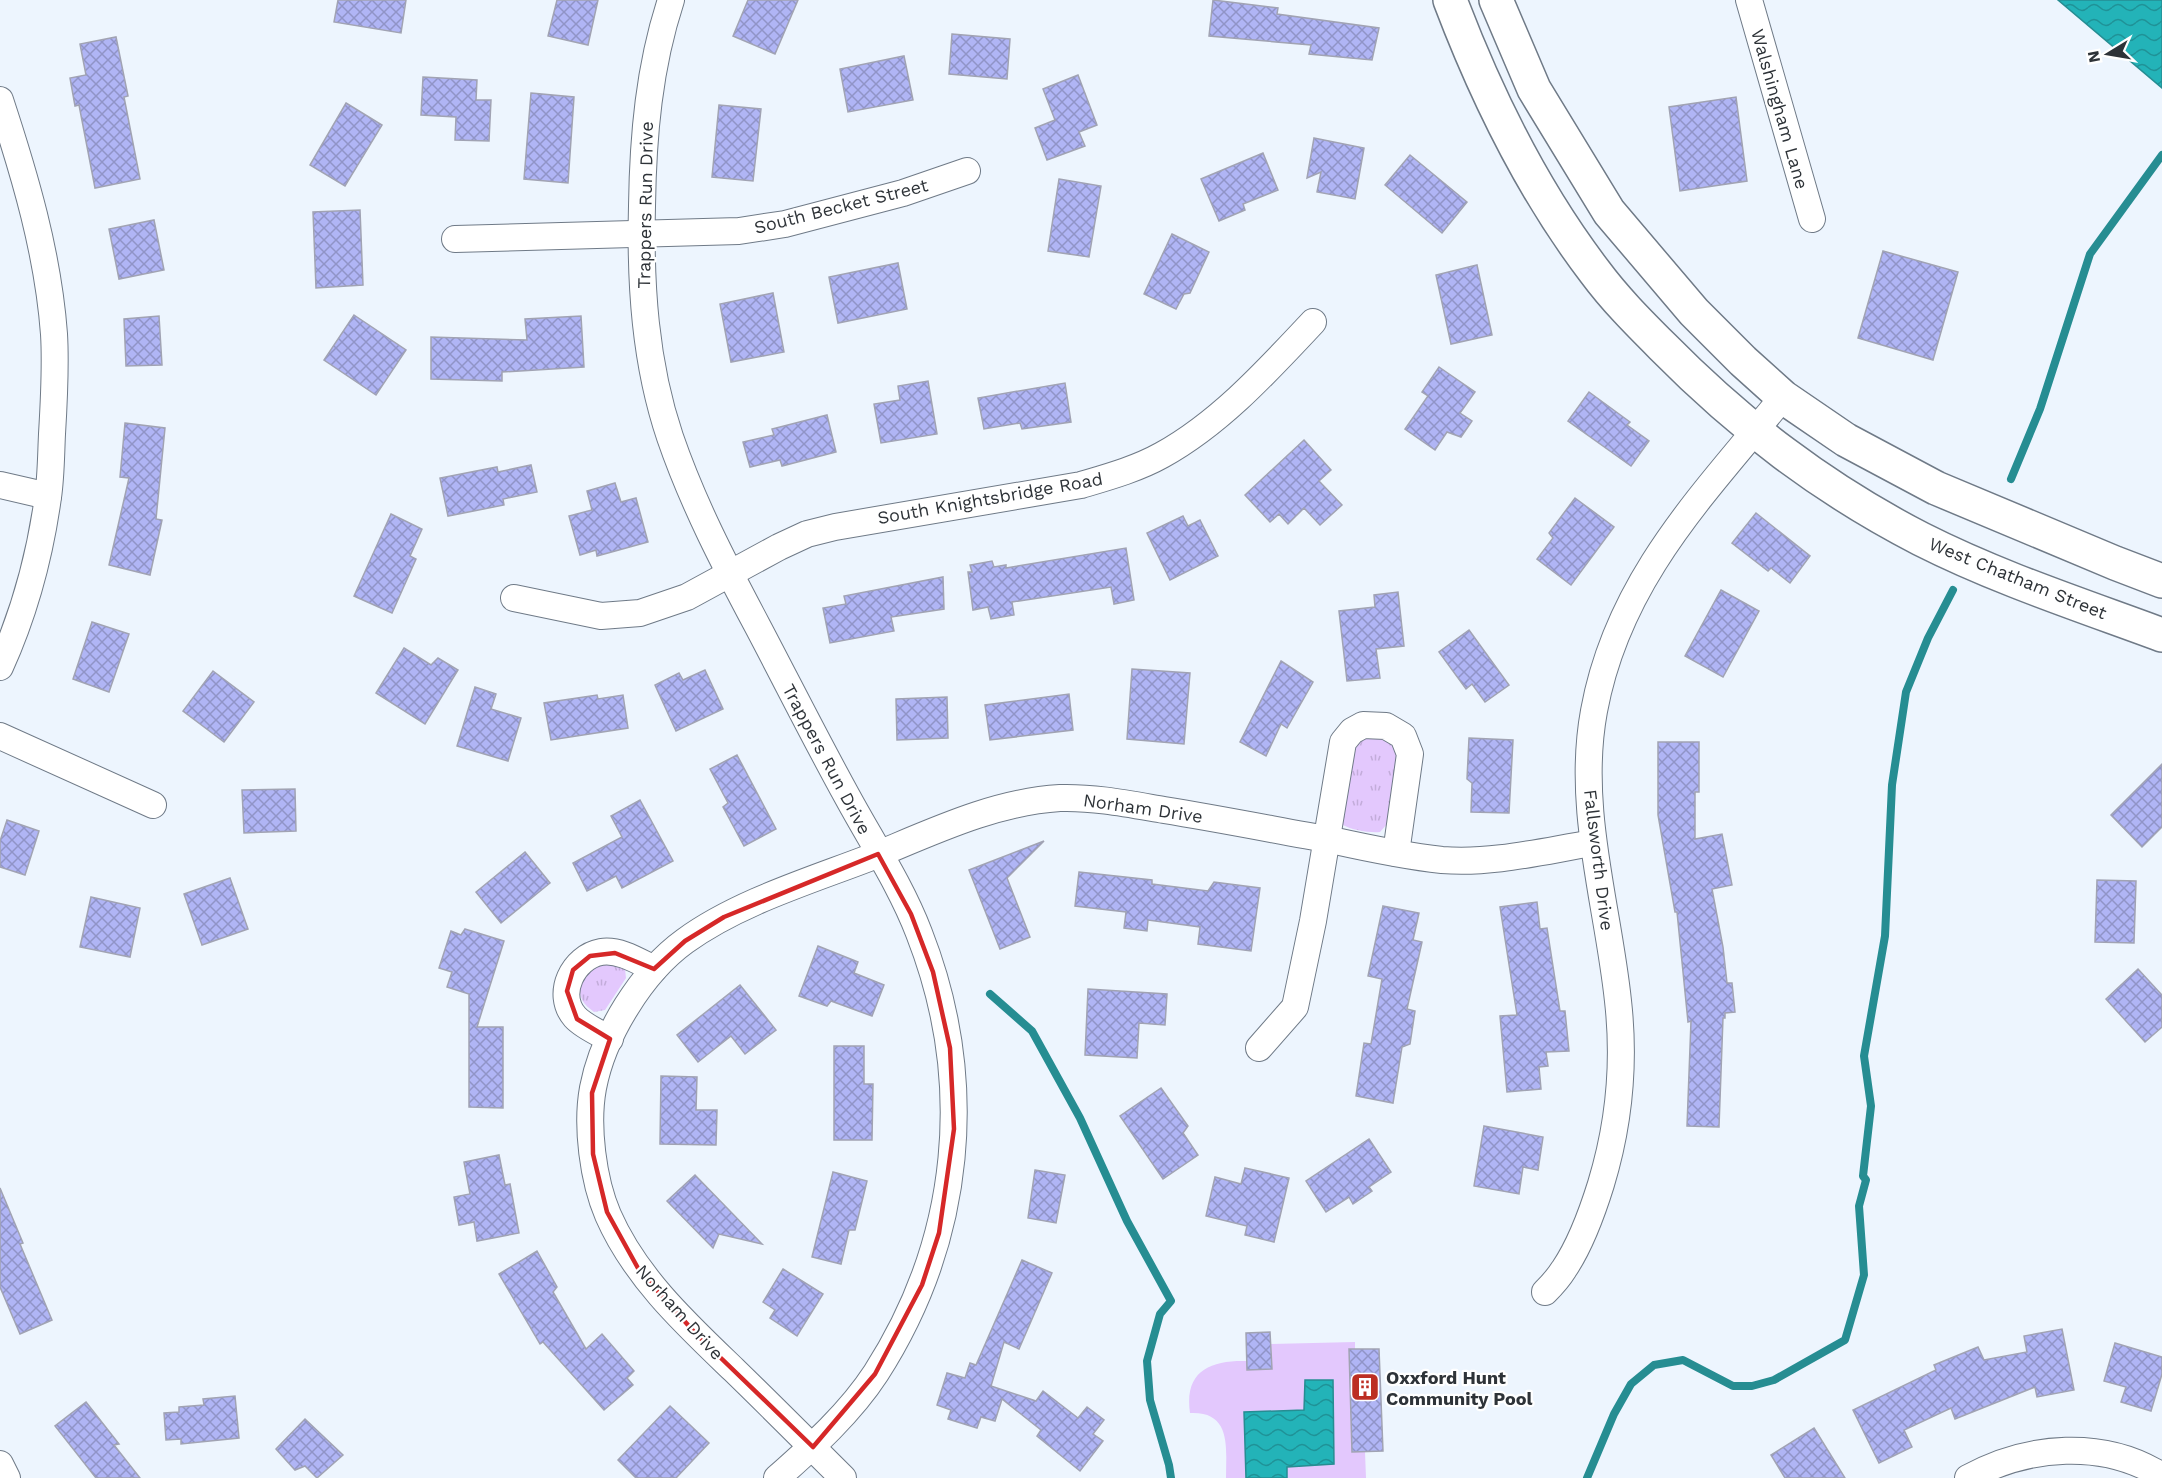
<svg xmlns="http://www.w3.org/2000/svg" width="2162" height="1478" font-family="'Work Sans',sans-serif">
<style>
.grass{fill:url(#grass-tufts)}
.pitch{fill:#e3c8fd}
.water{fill:url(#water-waves);stroke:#268d92;stroke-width:1.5}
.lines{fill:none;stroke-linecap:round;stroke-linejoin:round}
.stream{stroke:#268d92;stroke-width:8}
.building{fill:url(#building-cross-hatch);stroke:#a1a3b3;stroke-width:1.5}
.street-casing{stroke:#6f7a87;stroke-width:28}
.secondary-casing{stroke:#6f7a87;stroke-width:36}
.street{stroke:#fff;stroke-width:26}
.secondary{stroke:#fff;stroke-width:33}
.marked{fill:none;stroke:#d62828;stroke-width:4.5;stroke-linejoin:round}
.labels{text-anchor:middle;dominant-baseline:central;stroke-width:4.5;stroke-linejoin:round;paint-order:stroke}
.street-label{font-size:18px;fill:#2e3338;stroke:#fff}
.poi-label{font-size:18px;font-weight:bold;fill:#2e3338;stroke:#fff;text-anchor:start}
</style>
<defs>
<pattern id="grass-tufts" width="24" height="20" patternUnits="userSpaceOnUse" patternTransform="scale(1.5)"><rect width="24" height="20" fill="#e3c8fd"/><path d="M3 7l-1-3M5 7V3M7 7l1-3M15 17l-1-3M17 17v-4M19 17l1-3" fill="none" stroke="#c3acda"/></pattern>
<pattern id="water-waves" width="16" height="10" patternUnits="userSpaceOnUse" patternTransform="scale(1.5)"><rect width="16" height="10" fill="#23b3b8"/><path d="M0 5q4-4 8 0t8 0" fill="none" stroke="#1f9297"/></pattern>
<pattern id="building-cross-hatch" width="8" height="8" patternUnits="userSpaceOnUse" patternTransform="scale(1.5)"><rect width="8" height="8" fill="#b0b5f5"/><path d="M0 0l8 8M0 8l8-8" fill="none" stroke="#9094c7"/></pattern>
</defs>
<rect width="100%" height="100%" fill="#edf5fe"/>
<g class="grass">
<path d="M1371,734L1392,742L1399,758L1388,823L1380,832C1369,833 1351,830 1341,824L1353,745Z"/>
<path d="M618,962L625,969L626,978L605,1010L594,1012C583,1004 580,999 579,986L594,964Z"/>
</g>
<path class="pitch" d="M1355,1342V1349L1349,1350L1352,1452H1365L1366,1478H1226C1226,1448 1232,1411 1190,1413C1184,1371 1210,1360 1247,1361V1370L1272,1369L1271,1344Z"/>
<g class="water">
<path d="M2058,0H2162V88Z"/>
<path d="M1305,1380H1333L1334,1464L1287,1467V1478H1246L1244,1412L1304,1410Z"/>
</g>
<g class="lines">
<g class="stream">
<path d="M2011,479L2040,409L2090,254L2162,155"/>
<path d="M990,994L1032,1031L1080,1118L1127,1221L1171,1301L1160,1314L1147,1361L1150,1400L1169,1465L1171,1478"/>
<path d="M1587,1478L1614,1414L1631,1384L1654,1365L1683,1360L1733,1386H1752L1774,1380L1845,1340L1864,1275L1859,1206L1866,1180L1863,1176L1871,1106L1864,1056L1885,936L1892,785L1906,692L1928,638L1953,590"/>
</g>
</g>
<g class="building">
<path d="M338,0H406L401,33L334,22Z"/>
<path d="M557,0H598L588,45L548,36Z"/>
<path d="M748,0H798L775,54L733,36Z"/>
<path d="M1213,0L1278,8L1277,14L1379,28L1372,60L1309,54L1311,45L1209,36Z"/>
<path d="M952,34L1010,39L1007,79L949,74Z"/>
<path d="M116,37L128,96L124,97L140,179L95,188L79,105L75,106L70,78L86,75L80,44Z"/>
<path d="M904,56L913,100L848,112L840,69Z"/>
<path d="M1078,75L1097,125L1079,132L1085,146L1047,160L1035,128L1055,120L1043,89Z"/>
<path d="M423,77L477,80L476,100H491L489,141L455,140L456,117L421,115Z"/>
<path d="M531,93L574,97L568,183L524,179Z"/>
<path d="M1736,97L1747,181L1680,191L1669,107Z"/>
<path d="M346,103L382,125L345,186L310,165Z"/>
<path d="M719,105L761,109L753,181L712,177Z"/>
<path d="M1314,138L1364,148L1355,199L1317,192L1321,172L1307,178Z"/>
<path d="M1263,153L1278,190L1243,204L1245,210L1219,221L1201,179Z"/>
<path d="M1410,155L1467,202L1442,233L1385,185Z"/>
<path d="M1059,179L1101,186L1089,257L1048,251Z"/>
<path d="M360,210L363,285L316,288L313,212Z"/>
<path d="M154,220L164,270L119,279L109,229Z"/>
<path d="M1172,234L1209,252L1190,293L1184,294L1176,309L1144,294Z"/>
<path d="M1883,251L1958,272L1933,360L1858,338Z"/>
<path d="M898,263L907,309L838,323L829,277Z"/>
<path d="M1477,265L1492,335L1451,344L1436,275Z"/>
<path d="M773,293L784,352L731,362L720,304Z"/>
<path d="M354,315L406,350L376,395L324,360Z"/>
<path d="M159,316L162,365L126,366L124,319Z"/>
<path d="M581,316L584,367L502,372V381L431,379V337L527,340L525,319Z"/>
<path d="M1439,367L1475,392L1460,413L1472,421L1461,437L1447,432L1435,450L1405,429L1428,396L1422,392Z"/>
<path d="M928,381L937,434L881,443L874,404L900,400L898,386Z"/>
<path d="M1065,383L1071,422L1022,429L1020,423L984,429L978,398Z"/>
<path d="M1589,392L1630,422L1627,425L1649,441L1631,466L1568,421Z"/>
<path d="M827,415L836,452L782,466L780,460L750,467L743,442L774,435L772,429Z"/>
<path d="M125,423L165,428L156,519L162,520L150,575L109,565L129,478L120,477Z"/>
<path d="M1304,440L1331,470L1319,481L1342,505L1320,525L1304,508L1288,524L1279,514L1270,522L1245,495Z"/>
<path d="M531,465L537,492L503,499L504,505L448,516L440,478L497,467L498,472Z"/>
<path d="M615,483L621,502L636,498L648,542L597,556L596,550L580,555L569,516L592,510L587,491Z"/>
<path d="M1575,498L1614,527L1571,585L1537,559L1553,538L1549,533Z"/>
<path d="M1756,513L1810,556L1790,583L1771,568L1768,571L1732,543Z"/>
<path d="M391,514L422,529L410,556L416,559L392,613L354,596Z"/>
<path d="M1183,516L1188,526L1200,520L1218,556L1170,580L1147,533Z"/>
<path d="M1126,548L1134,600L1114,604L1111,587L1012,602L1014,615L991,619L988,607L973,610L968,572H972L970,565L992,561L994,567L1006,565V568Z"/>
<path d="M943,577L944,609L891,617L894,631L830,643L823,608L846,604L844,596Z"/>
<path d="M1721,590L1759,611L1723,677L1685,656Z"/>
<path d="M1398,592L1404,646L1376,649L1380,678L1347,681L1339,611L1375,607L1374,595Z"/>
<path d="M92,622L129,634L109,692L73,679Z"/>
<path d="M1469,630L1509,685L1485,702L1472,684L1466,689L1439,652Z"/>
<path d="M404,648L431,665L438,658L458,670L425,724L376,693Z"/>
<path d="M1281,661L1313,682L1287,728L1281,724L1266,756L1240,742Z"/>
<path d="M1132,669L1190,673L1184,744L1127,739Z"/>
<path d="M705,670L723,709L676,731L655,685L679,673L683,680Z"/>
<path d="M213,671L254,702L224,742L183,711Z"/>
<path d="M475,687L496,694L491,709L521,718L508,761L457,746Z"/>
<path d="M1069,694L1073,730L990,740L985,705Z"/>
<path d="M597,695L598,699L623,695L628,728L551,740L544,703Z"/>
<path d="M947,697L948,738L897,740L896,699Z"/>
<path d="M1469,738L1513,740L1509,813L1471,812L1472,783L1467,779Z"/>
<path d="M1658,742H1699V792H1695V839L1722,834L1732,885L1712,889L1723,947L1727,983H1732L1735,1012L1725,1013V1018H1723L1719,1127L1687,1126L1691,1021L1688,1022L1677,912H1675L1658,815Z"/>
<path d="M737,755L776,829L744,846L723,807L728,803L710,769Z"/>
<path d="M2162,764V827L2142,847L2111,815Z"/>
<path d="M295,789L296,831L244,833L242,790Z"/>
<path d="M640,800L673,861L622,888L616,876L587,891L573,863L622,837L611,816Z"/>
<path d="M7,820L39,831L25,875L0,867V841Z"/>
<path d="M1044,841L1007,878L1030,937L1000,949L969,870Z"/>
<path d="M525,852L550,883L501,923L476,892Z"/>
<path d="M1079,872L1152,880V884L1208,891L1214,882L1260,888L1251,951L1198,944L1200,927L1148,920L1147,931L1124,928L1126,912L1075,906Z"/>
<path d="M230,878L248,929L202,945L184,894Z"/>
<path d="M2097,880L2136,881L2134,943L2095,942Z"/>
<path d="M91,897L140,908L130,957L80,947Z"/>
<path d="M1537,902L1540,929L1547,928L1560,1011H1565L1569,1051L1546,1052L1548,1066L1539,1067L1541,1089L1507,1092L1500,1016L1517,1015L1500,907Z"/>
<path d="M1383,906L1419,913L1413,940L1422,942L1407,1009L1415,1011L1410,1044L1402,1047L1393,1103L1356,1096L1364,1043L1371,1044L1382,979L1368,976Z"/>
<path d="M465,929L504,941L477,1027H503V1108L469,1107V994L447,987L452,972L439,968L451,931L461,935Z"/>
<path d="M818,946L858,962L854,973L884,985L872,1016L831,1001L827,1006L799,996Z"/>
<path d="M2138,969L2162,995V1027L2145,1042L2106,999Z"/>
<path d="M740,985L776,1030L745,1054L731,1036L698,1062L677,1035Z"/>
<path d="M1088,989L1167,994L1165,1025L1139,1023L1137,1058L1085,1055Z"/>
<path d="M834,1046H864V1084H873L872,1140H834Z"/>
<path d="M661,1076L697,1077L696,1110H717L716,1145L660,1144Z"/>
<path d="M1161,1088L1188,1126L1183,1133L1198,1155L1163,1179L1120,1116Z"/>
<path d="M1484,1126L1543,1137L1538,1170L1523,1167L1519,1194L1474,1186Z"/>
<path d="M1369,1139L1391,1172L1369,1187L1372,1191L1353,1204L1349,1197L1326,1212L1306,1181Z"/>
<path d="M499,1155L505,1185L510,1184L519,1233L477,1241L474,1222L459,1225L454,1197L470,1194L464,1162Z"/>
<path d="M1245,1168L1289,1178L1274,1242L1245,1235L1247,1226L1206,1216L1215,1177L1241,1184Z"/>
<path d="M1035,1170L1065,1175L1056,1223L1028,1218Z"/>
<path d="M833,1172L867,1181L855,1230H849L841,1264L812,1257Z"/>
<path d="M695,1175L762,1244L719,1234L713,1248L667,1201Z"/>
<path d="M0,1188L23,1243L20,1244L52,1320L20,1334L0,1287Z"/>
<path d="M537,1251L557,1287L553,1292L586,1349L602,1334L634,1371L627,1378L633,1385L604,1410L543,1342L540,1344L499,1274Z"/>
<path d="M1022,1260L1052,1273L1019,1349L1004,1342L991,1386L1036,1401L1043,1391L1078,1418L1087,1407L1104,1420L1093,1434L1103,1441L1080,1471L1037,1436L1041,1430L1002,1399L995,1421L981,1417L977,1428L948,1419L951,1410L937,1405L947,1373L965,1378L970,1363L976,1365Z"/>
<path d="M783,1269L823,1294L797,1336L770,1318L775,1310L763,1302Z"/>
<path d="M2062,1329L2074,1390L2037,1397L2035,1387L1955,1419L1951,1408L1904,1430L1912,1447L1879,1463L1853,1410L1936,1370L1934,1365L1978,1347L1984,1360L2027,1352L2024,1336Z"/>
<path d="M1270,1332L1272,1369L1247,1370L1246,1333Z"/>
<path d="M2115,1343L2162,1357V1374L2151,1411L2121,1402L2126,1387L2104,1381Z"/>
<path d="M1349,1349H1379L1383,1451L1352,1452Z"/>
<path d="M235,1396L239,1438L181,1444V1439L166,1440L164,1413L179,1412V1407L204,1405L203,1399Z"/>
<path d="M86,1402L119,1444L114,1445L140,1478H96L55,1426Z"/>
<path d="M670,1406L709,1443L676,1478H636L618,1460Z"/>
<path d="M305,1419L343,1455L317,1478L305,1466L295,1470L276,1449Z"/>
<path d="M1814,1428L1845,1478H1785L1771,1455Z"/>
</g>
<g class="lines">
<g class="street-casing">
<g id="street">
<path d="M671,0C649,67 643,136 642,206C640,284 645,363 670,437C693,504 725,565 758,627C788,684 817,742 848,798C872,842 901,886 919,933C977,1081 962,1239 876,1373C850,1413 813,1446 777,1478"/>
<path d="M1749,0L1812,219"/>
<path d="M0,100C25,176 48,253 54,334C56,367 54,401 52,434C51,455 51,477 48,497C40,555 24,614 0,667"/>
<path d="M455,239L739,231L785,224L903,193L967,171"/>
<path d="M0,485L48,496"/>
<path d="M514,598L601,616L640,613L687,597L779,547L807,534L835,527L1081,485C1108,477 1137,469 1162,455C1220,423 1268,370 1313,322"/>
<path d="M0,736L153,805"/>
<path d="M610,1039C599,1033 583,1026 575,1017C555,994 573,957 601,952C619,949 638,961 654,969"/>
<path d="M1259,1048L1295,1007L1313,921L1343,742L1352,731L1363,725L1386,726L1403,736L1410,754L1396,853"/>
<path d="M1545,1292C1552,1285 1559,1277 1564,1269C1581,1244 1592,1213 1601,1184C1619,1125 1625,1063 1618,1001C1608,905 1576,808 1594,711C1618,580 1703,495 1783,397"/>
<path d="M0,1464L7,1478"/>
<path d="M843,1478C807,1442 771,1406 734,1370C686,1324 635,1277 608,1215C593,1180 586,1126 593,1088C603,1035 642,972 685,941C737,903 809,881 869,858C930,833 993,802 1060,798C1095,797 1129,804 1164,810C1220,819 1275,830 1331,840C1367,848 1404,856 1442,860C1493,864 1543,851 1593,843"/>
<path d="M1968,1478C2028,1445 2104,1439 2162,1476"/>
</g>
</g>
<g class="secondary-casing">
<g id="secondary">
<path d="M1450,0C1486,95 1533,191 1595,272C1615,299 1638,322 1662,346C1740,425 1822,488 1921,539C1998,578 2081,605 2162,635"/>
<path d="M1496,0L1534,89L1609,212L1694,312L1743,361L1783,397L1846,440L1936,488L2115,563L2162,581"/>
</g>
</g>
<use href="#street" class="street"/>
<use href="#secondary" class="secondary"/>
</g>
<path class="marked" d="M878,854L911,914L933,972L950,1048L954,1129L939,1233L922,1285L875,1374L813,1447L696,1334L639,1270L607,1212L593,1154L592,1093L610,1039L577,1019L567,991L573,970L590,956L615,953L654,969L685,941L724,917Z"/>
<defs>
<g id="building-square" transform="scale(1.5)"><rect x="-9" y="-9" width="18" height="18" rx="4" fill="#bc2e22" stroke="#fff"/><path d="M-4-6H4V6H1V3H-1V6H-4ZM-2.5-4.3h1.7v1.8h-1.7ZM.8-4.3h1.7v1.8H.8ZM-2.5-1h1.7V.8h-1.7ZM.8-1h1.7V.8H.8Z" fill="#fff"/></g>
</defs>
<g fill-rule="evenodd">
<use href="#building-square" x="1365" y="1387"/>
</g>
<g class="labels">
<g class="street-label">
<text transform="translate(1780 109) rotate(74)">Walshingham Lane</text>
<text transform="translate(645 205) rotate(-89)">Trappers Run Drive</text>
<text transform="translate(841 206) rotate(-14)">South Becket Street</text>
<text transform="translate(990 498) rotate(-10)">South Knightsbridge Road</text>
<text transform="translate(2018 578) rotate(22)">West Chatham Street</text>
<text transform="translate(827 759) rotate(62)">Trappers Run Drive</text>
<text transform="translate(1143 808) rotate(8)">Norham Drive</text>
<text transform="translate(1599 860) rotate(83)">Fallsworth Drive</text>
<text transform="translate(680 1312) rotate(48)">Norham Drive</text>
</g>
<g class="poi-label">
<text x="1386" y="1377">Oxxford Hunt<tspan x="1386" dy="21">Community Pool</tspan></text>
</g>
</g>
<g transform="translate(2108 54) rotate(259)" stroke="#ffffff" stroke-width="4.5" paint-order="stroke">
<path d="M0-4.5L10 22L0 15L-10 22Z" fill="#2e3338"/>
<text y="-9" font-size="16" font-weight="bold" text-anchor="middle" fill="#2e3338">N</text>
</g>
</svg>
